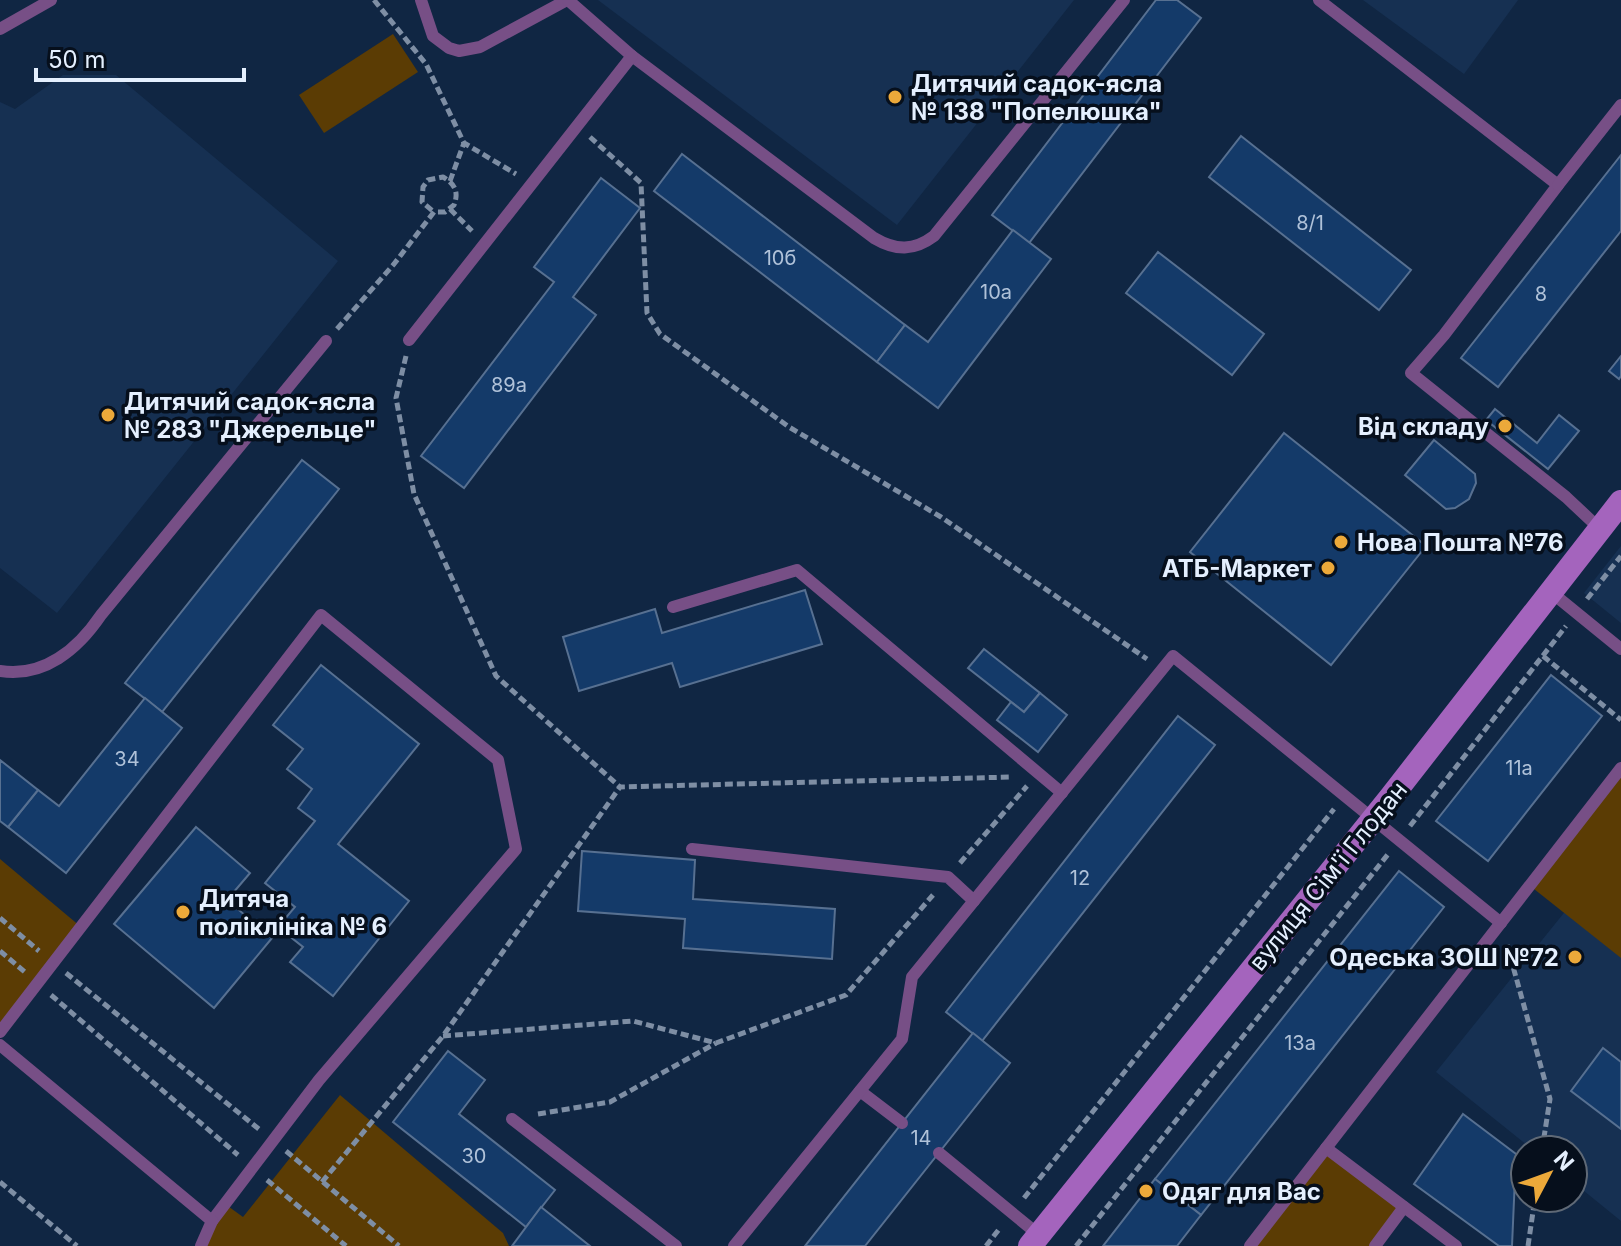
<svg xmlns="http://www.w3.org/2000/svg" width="1621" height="1246" font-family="Inter,sans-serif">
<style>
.built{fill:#163052}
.green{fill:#5b3c04}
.building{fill:#143a69;stroke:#577091;stroke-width:2}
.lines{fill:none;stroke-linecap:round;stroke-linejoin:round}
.path{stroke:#7e8ea4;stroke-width:5;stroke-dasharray:8 4;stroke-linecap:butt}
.lane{stroke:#774f86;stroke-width:12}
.secondary{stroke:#a464bd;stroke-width:24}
.poi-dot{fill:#eca93a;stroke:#060f1c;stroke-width:3}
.labels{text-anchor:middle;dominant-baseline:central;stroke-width:7;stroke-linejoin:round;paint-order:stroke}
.number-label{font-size:20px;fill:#b0c2d9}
.poi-label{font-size:24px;font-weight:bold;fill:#e4effe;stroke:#060f1c;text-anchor:start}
.street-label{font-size:24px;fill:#e4effe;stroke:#060f1c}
</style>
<rect width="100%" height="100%" fill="#102643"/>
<g class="built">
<path d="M598,0H1074L897,225Z"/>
<path d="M1363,0H1518L1464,74Z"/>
<path d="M63,75H116L338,261L57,613L0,568V102L15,109Z"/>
<path d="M1621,546V623L1584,593Z"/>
<path d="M1621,842V1221L1573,1182V1150H1533L1436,1072Z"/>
</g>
<g class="green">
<path d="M393,34L418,72L324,133L299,95Z"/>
<path d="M1621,768V958L1529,885Z"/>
<path d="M0,859L81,927L0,1030Z"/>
<path d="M340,1095L503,1233L509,1246H201L225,1204L243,1217Z"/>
<path d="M1326,1148L1404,1207L1375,1246H1250Z"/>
</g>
<g class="building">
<path d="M1156,0H1177L1201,18L1029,243L992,215Z"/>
<path d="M1241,136L1411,270L1379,310L1209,177Z"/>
<path d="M682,154L905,325L877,362L654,191Z"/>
<path d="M1621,155V231L1498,387L1461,358Z"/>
<path d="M601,178L640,208L573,297L596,315L464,488L421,456L554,282L534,267Z"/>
<path d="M1013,230L1051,259L938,408L877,362L905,325L928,342Z"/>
<path d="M1158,252L1264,334L1232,375L1126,293Z"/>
<path d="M1621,356V376L1619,379L1609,371Z"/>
<path d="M1495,409L1537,443L1559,415L1579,431L1548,469L1486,420Z"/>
<path d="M1284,433L1426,546L1331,665L1190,552Z"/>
<path d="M1434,440L1475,474L1476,483L1469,499L1455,508L1446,509L1405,475Z"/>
<path d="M302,460L339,489L162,712L125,683Z"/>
<path d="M805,590L822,644L680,687L672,663L579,691L563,637L655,609L662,633Z"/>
<path d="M984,649L1040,693L1024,712L968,668Z"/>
<path d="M321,665L419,744L338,844L409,901L333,996L290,962L303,947L278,927L295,907L265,883L315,821L298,808L312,789L287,769L303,749L273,725Z"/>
<path d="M1551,675L1602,716L1488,861L1436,821Z"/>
<path d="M1040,693L1067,715L1038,752L997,720L1011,702L1024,712Z"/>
<path d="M145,698L182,728L66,873L8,827L38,790L59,806Z"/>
<path d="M1178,716L1215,745L982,1041L946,1012Z"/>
<path d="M0,760L38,790L8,827L0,821Z"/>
<path d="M196,827L250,873L227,900L272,938L214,1008L114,924Z"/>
<path d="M582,851L695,860L693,899L835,909L832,959L683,948L685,919L578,911Z"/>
<path d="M1399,871L1444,907L1201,1215L1155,1179Z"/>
<path d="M973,1033L1010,1063L865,1246H805Z"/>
<path d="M1603,1048L1621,1062V1129L1571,1091Z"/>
<path d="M448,1051L485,1080L459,1114L555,1190L526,1227L393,1122Z"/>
<path d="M1463,1114L1516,1154L1512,1246H1499L1414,1184Z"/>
<path d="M1155,1179L1201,1215L1177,1246H1103Z"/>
<path d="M541,1207L590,1246H512Z"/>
</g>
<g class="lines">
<g class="path">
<path d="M374,0L426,64L464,143L516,174"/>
<path d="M590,137L641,183L647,313L660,334L789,427L941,517L1147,659"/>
<path d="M450,181L464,143"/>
<path d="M450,209L472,231"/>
<path d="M337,329L394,264L434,212H445L454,205C459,192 455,184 443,177L428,180L423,187L422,202L434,212"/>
<path d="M406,356L396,398L414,494L496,676L620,787"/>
<path d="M1587,599L1621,556"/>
<path d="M1543,656L1621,720"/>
<path d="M1410,826L1566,626"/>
<path d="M960,863L1027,786"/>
<path d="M0,918L39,951"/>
<path d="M1507,945L1550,1099L1542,1150"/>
<path d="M0,951L26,973"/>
<path d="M66,973L260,1130"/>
<path d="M51,995L238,1155"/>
<path d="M443,1036L633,1021L716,1043L846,995L933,895"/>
<path d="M538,1114L610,1102L716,1043"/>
<path d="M286,1151L399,1246"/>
<path d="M267,1180L346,1246"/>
<path d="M0,1182L77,1246"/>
<path d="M322,1182L443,1036L620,787L1012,777"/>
<path d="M1024,1198L1334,809"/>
<path d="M986,1246L1000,1228"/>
<path d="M1076,1246L1389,853"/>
<path d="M1528,1246L1535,1198"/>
</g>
<g class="lane">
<path d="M421,0L433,36L449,48L459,51L480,47L567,0"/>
<path d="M568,0L632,56L874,238C896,251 914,251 934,236L1124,0"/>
<path d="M1319,0L1558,185L1444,335L1411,373L1566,497L1600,529"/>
<path d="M0,29L51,0"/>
<path d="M1558,185L1621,105"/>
<path d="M409,340L632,56"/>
<path d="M1551,592L1621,649"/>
<path d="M673,607L797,570L1062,793"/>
<path d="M0,671C44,678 78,649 101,615L326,341"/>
<path d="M692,849L948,877L974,901"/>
<path d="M0,1032L321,615L498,760L516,849L319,1080L212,1221"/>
<path d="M0,1045L212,1221L201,1246"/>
<path d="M860,1091L902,1123"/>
<path d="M512,1119L676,1246"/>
<path d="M1326,1148L1456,1246"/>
<path d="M939,1153L1039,1235"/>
<path d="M734,1246L902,1039L912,977L1173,656L1501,923"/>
<path d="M1250,1246L1621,768"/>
<path d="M1375,1246L1404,1207"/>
</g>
<path class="secondary" d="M1030,1246L1391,797L1621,502"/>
</g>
<g class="poi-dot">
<circle cx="895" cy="97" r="8"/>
<circle cx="108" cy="415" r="8"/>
<circle cx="1505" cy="426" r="8"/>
<circle cx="1341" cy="542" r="8"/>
<circle cx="1328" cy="568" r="8"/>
<circle cx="183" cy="912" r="8"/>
<circle cx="1575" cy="957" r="8"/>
<circle cx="1146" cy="1191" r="8"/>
</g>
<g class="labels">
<g class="number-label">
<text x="1310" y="223">8/1</text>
<text x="780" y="258">10б</text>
<text x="996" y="292">10а</text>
<text x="1541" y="294">8</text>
<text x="509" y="385">89а</text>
<text x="127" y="759">34</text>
<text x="1519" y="768">11а</text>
<text x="1080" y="878">12</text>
<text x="1300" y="1043">13а</text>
<text x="921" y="1138">14</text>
<text x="474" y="1156">30</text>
</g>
<g class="poi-label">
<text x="911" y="83">Дитячий садок-ясла<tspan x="911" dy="28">№ 138 "Попелюшка"</tspan></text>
<text x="124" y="401">Дитячий садок-ясла<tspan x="124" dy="28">№ 283 "Джерельце"</tspan></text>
<text x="1489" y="426" text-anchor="end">Від складу</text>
<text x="1357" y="542">Нова Пошта №76</text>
<text x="1312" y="568" text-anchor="end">АТБ-Маркет</text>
<text x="199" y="898">Дитяча<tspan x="199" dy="28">поліклініка № 6</tspan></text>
<text x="1559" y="957" text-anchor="end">Одеська ЗОШ №72</text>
<text x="1162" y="1191">Одяг для Вас</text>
</g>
<g class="street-label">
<text transform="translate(1328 876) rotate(-51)">вулиця Сім'ї Глодан</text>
</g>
</g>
<g transform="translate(1549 1174) rotate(49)"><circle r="38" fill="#060f1c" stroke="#5f6976" stroke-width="2"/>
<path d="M0-6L14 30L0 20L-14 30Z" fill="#eca93a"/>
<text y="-12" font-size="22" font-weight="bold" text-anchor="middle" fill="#e4effe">N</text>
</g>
<path d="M36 68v12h208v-12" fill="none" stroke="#e4effe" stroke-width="4"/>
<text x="48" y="68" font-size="24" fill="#e4effe" stroke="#060f1c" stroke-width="6" paint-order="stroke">50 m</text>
</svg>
